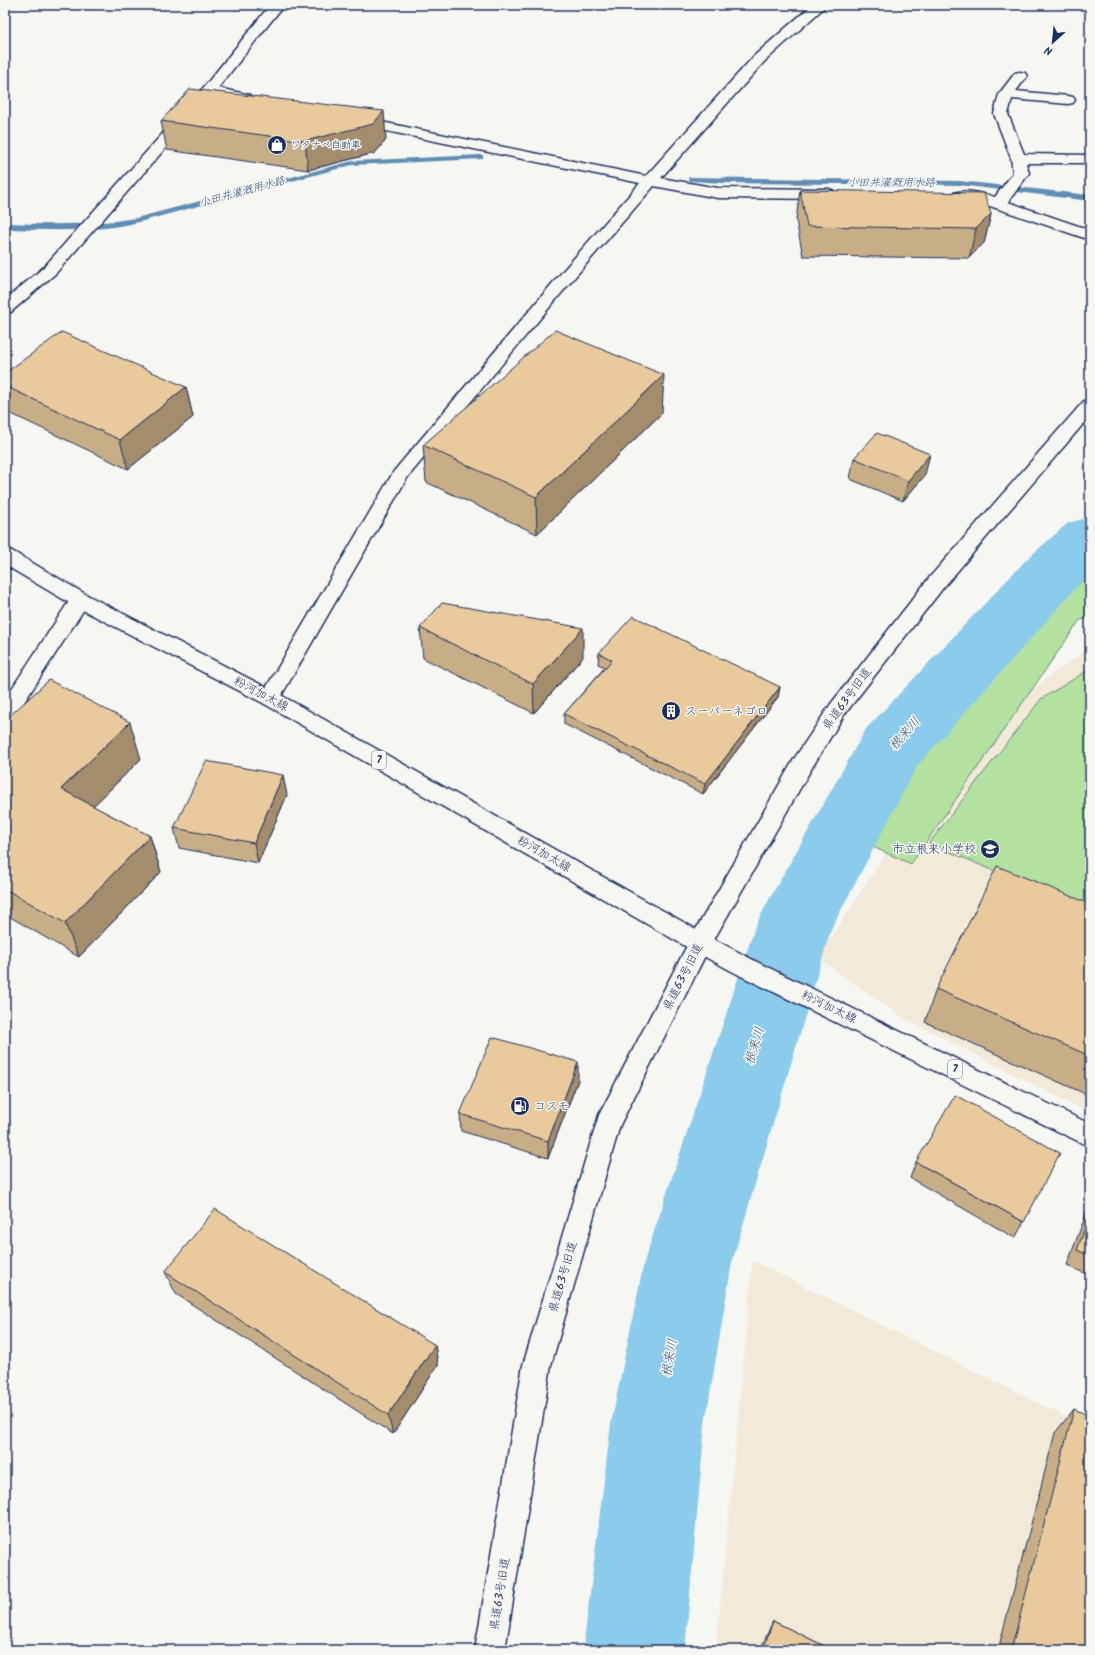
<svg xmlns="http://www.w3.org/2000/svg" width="1095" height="1655" font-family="Kalam,'Klee One',sans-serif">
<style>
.built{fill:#f2e9d8}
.green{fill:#b3e1a0;stroke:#67887f}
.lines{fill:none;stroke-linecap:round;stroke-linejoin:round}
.stream{fill:#5e8db3;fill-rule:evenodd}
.river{fill:#8bcbec;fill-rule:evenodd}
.minor-casing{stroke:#1b2f5e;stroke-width:3}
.major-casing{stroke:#1b2f5e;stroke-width:3}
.minor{fill:#f6f6f2;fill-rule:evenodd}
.major{fill:#f6f6f2;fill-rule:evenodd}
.wall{fill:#c8ae86;stroke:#1b2f5e}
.shaded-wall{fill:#a38d6d;stroke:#1b2f5e}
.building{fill:#e9ca9c;stroke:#1b2f5e}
.labels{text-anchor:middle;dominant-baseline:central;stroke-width:3;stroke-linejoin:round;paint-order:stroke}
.far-poi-label{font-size:10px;fill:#1b2f5e;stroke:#f6f6f2;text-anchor:start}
.far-water-label{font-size:11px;font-style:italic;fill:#375682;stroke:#f6f6f2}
.shield{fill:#f6f6f2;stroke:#5d6b8a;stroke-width:1}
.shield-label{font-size:11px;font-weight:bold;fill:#1b2f5e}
.street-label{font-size:12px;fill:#1b2f5e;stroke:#f6f6f2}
.poi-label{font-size:12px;fill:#1b2f5e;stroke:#f6f6f2;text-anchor:start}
.water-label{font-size:13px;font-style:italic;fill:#375682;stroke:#f6f6f2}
</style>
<rect width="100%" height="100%" fill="#f6f6f2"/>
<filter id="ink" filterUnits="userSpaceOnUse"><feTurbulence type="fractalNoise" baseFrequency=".025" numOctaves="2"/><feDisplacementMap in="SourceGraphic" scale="8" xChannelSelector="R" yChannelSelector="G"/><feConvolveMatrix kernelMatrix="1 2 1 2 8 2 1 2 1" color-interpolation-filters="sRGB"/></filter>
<g filter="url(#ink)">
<g class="built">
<path d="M1090,648V1113L902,1017L818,958L960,739Z"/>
<path d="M753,1261L1090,1429V1650H716Z"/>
</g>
<g class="green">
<path d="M1090,562V618L1080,620L911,864L857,840L918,735L1074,575Z"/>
<path d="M1090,669V912L929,843L1041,699Z"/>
</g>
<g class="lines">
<g class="stream">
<path d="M480,155H483V159L352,165L139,222C96,233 49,230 5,229V223C49,225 92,225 136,218L352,161Z"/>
<path d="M689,177L959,181L1090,195V201L959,185L723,183L692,181H689L688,179Z"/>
</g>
<path class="river" d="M1090,517V574L1072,592L917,766L831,929L732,1262L705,1424L685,1650H583L611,1424L644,1262L755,927L766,905L866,729L1026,560L1068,523Z"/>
<g class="minor-casing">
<g id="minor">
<path d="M270,5H284L218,88L250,95L252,98L250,101L245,102L212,95L56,273L11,312L5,314V300L44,267L204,87Z"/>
<path d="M812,5H827L764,62L661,178L718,188L829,189L834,191L837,194L834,197L829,199L718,198L654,186L574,278L407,478L277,703L270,706L263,703L260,698L263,693L394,471L562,272L640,183L357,125L352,124L350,121L352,118L357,117L646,176L754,56Z"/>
<path d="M1020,72L1025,73L1027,76L1016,91L1068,96L1073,97L1075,100L1073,103L1068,104L1012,99L1008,114L1024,154L1090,155V163H1026L1029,173L1008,202L1090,230V240L975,201L953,199L950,196L953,193C968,189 981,193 995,197L1013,173L1011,158L994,114L999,94L1015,73Z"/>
<path d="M1090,400V416L943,588L844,715L810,771L708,950L620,1125L551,1365L505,1650H475L523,1365L599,1115L692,936L794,759L830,705L929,578L1084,401Z"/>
<path d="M80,593L87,595L90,600L12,721L5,724V699L73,595Z"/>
</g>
</g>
<g class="major-casing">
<path id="major" d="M5,549L12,551L87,595L277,693L708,936L757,962L1090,1124V1147L741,976L692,950L263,703L73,605L5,565Z"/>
</g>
<use href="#minor" class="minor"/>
<use href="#major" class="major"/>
</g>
<g class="wall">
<path d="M161,121L386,140L375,153L308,170L167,150Z"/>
<path d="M800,190L991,214L984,243L969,258L803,256L796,220Z"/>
<path d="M5,373L186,387L193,417L128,469L5,411Z"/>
<path d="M662,413L537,534L426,482L423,445Z"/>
<path d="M854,458L925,475L903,501L850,479Z"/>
<path d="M420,628L583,657L534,713L423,658Z"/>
<path d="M599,653L780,687L778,697L703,794L564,724V714L605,667L598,664Z"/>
<path d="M5,720L141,759L93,806L150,836L161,872L79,957L5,914Z"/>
<path d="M287,795L258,863L179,848L174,828Z"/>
<path d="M1090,904V1096L925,1022L936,989Z"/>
<path d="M578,1080L548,1158L461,1131L460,1114Z"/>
<path d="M916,1162L1024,1222L1015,1238L910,1178Z"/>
<path d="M1090,1203V1276L1067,1265Z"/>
<path d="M165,1272L435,1345L438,1365L393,1434L176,1294Z"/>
<path d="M1074,1409L1090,1650H998L1055,1433Z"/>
<path d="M773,1621L833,1650H760L765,1639Z"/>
</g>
<g class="shaded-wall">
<path d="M384,111L386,140L375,153L308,170L305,141Z"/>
<path d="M991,214L984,243L969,258L976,229Z"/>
<path d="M664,375L662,413L537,534L536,497Z"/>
<path d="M186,387L193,417L128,469L120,440Z"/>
<path d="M930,454L925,475L903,501L908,481Z"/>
<path d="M583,628V657L534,713L533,684Z"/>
<path d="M780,687L778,697L703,794L705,784Z"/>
<path d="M130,722L141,759L74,825L61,789Z"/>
<path d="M283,775L287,795L258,863L254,843Z"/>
<path d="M150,836L161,872L79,957L65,923Z"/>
<path d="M578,1062V1080L548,1158V1141Z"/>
<path d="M435,1345L438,1365L393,1434L388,1415Z"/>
</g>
<g class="building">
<path d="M190,89L384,111L373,124L305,141L161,121Z"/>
<path d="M800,190L984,193L991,214L976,229L807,226Z"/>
<path d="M555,330L664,375L536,497L423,445Z"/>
<path d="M62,332L186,387L120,440L5,386V373Z"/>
<path d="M877,433L930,454L908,481L854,458Z"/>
<path d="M442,603L583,628L533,684L420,628Z"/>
<path d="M633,616L780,687L705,784L564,714L612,660L599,653Z"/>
<path d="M49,680L130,722L61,789L150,836L65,923L5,889V720Z"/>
<path d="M206,761L283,775L254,843L174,828Z"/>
<path d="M997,866L1090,904V1056L936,989Z"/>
<path d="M492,1037L578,1062L548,1141L460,1114Z"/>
<path d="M955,1095L1060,1153L1024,1222L916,1162Z"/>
<path d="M215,1209L435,1345L388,1415L165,1272Z"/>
<path d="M1090,1214V1256L1077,1250Z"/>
<path d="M1074,1409L1090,1416V1650H1011Z"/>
<path d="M773,1621L833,1650H763Z"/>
</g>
</g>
<defs>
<g id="shop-disc" transform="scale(1)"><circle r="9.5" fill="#1b2f5e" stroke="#f6f6f2"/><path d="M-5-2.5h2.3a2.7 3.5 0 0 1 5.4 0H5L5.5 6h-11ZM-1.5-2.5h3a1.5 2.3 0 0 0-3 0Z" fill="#fff"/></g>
<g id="building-disc" transform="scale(1)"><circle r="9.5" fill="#1b2f5e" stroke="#f6f6f2"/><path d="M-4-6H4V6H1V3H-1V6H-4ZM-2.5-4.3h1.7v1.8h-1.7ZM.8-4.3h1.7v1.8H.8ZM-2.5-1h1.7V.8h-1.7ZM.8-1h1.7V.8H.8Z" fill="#fff"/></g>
<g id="school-disc" transform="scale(1)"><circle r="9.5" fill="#1b2f5e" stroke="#f6f6f2"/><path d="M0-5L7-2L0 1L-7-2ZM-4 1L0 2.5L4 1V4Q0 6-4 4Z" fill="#fff"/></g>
<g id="fuel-disc" transform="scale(1)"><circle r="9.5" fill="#1b2f5e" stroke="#f6f6f2"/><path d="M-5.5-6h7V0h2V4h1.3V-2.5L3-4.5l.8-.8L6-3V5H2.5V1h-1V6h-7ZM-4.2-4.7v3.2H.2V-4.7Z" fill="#fff"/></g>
</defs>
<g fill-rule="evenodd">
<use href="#shop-disc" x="277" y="145"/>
<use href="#building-disc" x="671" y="711"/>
<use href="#school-disc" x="990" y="849"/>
<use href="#fuel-disc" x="520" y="1106"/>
</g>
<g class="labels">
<g class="far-poi-label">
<text x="291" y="145">ワタナベ自動車</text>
</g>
<g class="far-water-label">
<text x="891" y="183">小田井灌漑用水路</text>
<text transform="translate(242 192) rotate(-15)">小田井灌漑用水路</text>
</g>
<g class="shield">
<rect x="372" y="751" width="14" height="18" rx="3"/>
<rect x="948" y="1060" width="14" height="18" rx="3"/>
</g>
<g class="shield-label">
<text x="379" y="760">7</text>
<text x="955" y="1069">7</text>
</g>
<g class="street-label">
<text transform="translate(261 694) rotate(28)">粉河加太線</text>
<text transform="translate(847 699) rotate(-54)">県道63号旧道</text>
<text transform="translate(544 854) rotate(30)">粉河加太線</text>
<text transform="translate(683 977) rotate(-63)">県道63号旧道</text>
<text transform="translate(829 1007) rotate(26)">粉河加太線</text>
<text transform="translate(563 1277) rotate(-74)">県道63号旧道</text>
<text transform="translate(500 1594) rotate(-81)">県道63号旧道</text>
</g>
<g class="poi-label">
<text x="685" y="711">スーパーネゴロ</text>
<text x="976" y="849" text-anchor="end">市立根来小学校</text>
<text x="534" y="1106">コスモ</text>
</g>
<g class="water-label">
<text transform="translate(905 734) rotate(-49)">根来川</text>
<text transform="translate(755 1046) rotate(-73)">根来川</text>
<text transform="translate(670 1358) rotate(-80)">根来川</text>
</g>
</g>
<rect width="1095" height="1655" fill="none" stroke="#f6f6f2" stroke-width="20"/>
<rect x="10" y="10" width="1075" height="1635" fill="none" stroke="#1b2f5e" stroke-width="1.5" filter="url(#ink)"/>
<g transform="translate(1053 42) rotate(207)" stroke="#f6f6f2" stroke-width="3" paint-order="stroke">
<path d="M0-3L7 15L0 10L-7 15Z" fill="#1b2f5e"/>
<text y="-6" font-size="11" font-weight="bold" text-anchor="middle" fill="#1b2f5e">N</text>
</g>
</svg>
